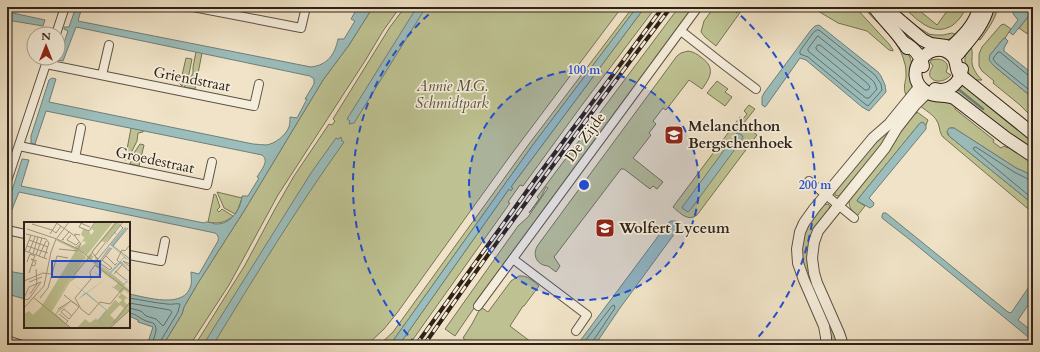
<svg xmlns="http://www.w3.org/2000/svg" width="1040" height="352" font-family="Cardo,serif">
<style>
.green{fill:#bec292;stroke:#767256}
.water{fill:#9bbdbb;stroke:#6f7f7a}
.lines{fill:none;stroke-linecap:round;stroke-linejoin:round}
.shore{stroke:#64706a;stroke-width:1}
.stream{stroke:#6f7f7a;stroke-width:2.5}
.minor-casing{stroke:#5e5244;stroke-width:10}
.tertiary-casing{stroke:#5e5244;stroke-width:12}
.secondary-casing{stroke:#2e2219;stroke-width:14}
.minor{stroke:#f5eddb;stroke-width:8}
.tertiary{stroke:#f5eddb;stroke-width:10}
.secondary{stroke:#f5eddb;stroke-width:12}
.rail-casing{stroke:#2e2219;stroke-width:4}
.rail{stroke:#f5eddb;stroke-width:2.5;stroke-dasharray:8;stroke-linecap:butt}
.ring{fill:none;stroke:#1d4ed8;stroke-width:2;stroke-dasharray:7 5}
.labels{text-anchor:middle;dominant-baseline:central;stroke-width:3.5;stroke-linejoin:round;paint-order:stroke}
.street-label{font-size:15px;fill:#2e2219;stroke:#f5eddb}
.park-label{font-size:15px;font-style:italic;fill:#59523d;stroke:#f5eddb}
.poi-label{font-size:15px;font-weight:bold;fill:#2e2219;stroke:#f5eddb;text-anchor:start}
.inset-road{fill:none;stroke:#a29681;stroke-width:1}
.view{fill:#1d4ed8;fill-opacity:0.15;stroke:#1d4ed8;stroke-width:2}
.inset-edge{fill:none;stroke:#2e2219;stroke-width:2}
.centre{fill:#1d4ed8;stroke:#f5eddb;stroke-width:2}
.ring-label{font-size:12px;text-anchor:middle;font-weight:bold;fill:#1d4ed8;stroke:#f5eddb;stroke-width:3.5;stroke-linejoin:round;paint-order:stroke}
</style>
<rect width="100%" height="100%" fill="#f0e3c7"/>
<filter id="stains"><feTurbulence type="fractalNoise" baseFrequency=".005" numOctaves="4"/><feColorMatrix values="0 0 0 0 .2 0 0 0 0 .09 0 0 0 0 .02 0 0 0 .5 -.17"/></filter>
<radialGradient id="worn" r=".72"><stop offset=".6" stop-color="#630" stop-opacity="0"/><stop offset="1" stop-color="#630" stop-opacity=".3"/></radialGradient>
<g class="green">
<path d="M373,7H400L383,31L365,61L278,195L229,285L190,345H163L182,314L184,307L198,283L244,211L323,80L349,45Z"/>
<path d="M405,7H622L510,156L397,313L384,329L367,345H195L245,265L275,209L294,176L329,124L332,125L335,121L333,119L390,27Z"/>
<path d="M633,7H637L532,146L390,345H379L393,332L529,144Z"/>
<path d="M645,7H656L582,105L523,186L520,185L508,202L510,203L409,345H399L497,206L509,189L511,190V187Z"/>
<path d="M679,7H695L485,292L455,336L445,329L518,226L528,217L548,188L546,187L540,199L529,213L539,199L537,197Z"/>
<path d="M714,7H744L716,46L705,37L701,32L704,21Z"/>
<path d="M819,7H855L889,44L893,50V51L889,50L867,31L838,23L818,11Z"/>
<path d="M863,7H865L910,57C912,63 915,84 911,90C911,91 907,94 906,95C903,89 905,83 906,77C906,72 906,66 904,61C900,42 876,22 863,7Z"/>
<path d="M887,7H894L918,27L929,34L935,35H943L952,33L958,35L945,41L927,39Z"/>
<path d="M903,7H915L937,25L950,7H966C963,15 959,20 953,25C933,38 917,19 903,7Z"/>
<path d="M990,7H998C995,20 988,29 980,40L978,39Z"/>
<path d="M1033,11V35L1026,33L1019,28Z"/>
<path d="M1004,24L1011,29L1005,38L1003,39L990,55L994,66L1033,98V118L1020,105L993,83L994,81L982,71L979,66V54L982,47L1001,25Z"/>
<path d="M970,45C973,50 972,53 972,58C971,67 976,74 982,80H976L975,82C965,71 961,58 970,45Z"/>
<path d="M688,51C694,52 697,54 702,58C716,68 710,78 702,89L689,80L666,110L663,108L653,121L656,124L649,133L651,135L633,158L663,182L657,189L653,186L650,189L624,169H621L554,257L560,266L556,272L548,266C536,265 532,254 538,245L677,56L681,53Z"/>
<path d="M196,52L202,53L195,89L184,87L189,79L191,77L193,73V67Z"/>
<path d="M186,58L192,59L189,74L182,86L180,84Z"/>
<path d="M938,59C945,60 950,64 946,72L951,75C941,87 922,80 933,66L930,62L931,60Z"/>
<path d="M717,81L728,89L725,92L732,97L725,106L707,93Z"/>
<path d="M961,83L1012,124L1033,138V152L950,92Z"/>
<path d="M931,99L957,104L955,109L994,140L993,142L1001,148L1004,146L1007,148L1009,146L1033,158V177L1025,172L1016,168L954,128H950L947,133L949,136L1033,204V213L943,137C939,132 940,126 937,121C934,115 925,110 919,105L927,100Z"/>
<path d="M749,105L755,109L743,124L757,135L697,215C688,222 680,213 673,207L740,117L743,119L747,114L744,111Z"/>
<path d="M913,112L916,114L917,112L928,120L926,125L924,123H920L858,199L857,201L865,206L857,216C852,211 849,208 849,201Z"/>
<path d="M890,127L891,132L842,195L838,196L835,195V190L837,185Z"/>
<path d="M131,128L144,130L143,132L138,133L137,141L130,155L128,160H125Z"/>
<path d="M140,144L144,145L139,166L130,164L132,156Z"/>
<path d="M217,192L242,198L238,209L235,214L224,208Z"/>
<path d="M214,194L216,195L220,207L217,210L219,212L222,209L233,216C225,223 218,224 208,222Z"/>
<path d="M828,204L830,206L829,209L810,247L840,345H828L800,259L806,226L823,205Z"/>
<path d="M519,276C527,275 533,281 539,286L524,306H523L510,326L535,345H472L463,338L472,324L481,307L488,312L511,281L514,279Z"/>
</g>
<g class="water">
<path d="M76,7H82L78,21L311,67C328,65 335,54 338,39H344L355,21L351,19L358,7H373L349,45L323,80L244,211L198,283L184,307L182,314L163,345H147L153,327L138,322V320L129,316V294C146,297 185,310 191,285C192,281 191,276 191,272L199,274L218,241C219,237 218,235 215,233L19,192L7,222V206L22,159L29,160L21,186L204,223L206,222C209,222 212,223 215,224C231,225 241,209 242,196H248L259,178L257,177C261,170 270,161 262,155L46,111L35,144L31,143V136L49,80L52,78L56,79L49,102L253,144C257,144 262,145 266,145C275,144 286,135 289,127C290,124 290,120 290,117L297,118L307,99H305L314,84V79L310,76L76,27L63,61L58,60L68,31L64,29V27H69Z"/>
<path d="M417,7H426L354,123L349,124L350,121L347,119Z"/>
<path d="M637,7H645L511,187L513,188L511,191L509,189L497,206L399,345H390L532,146Z"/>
<path d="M1010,7H1033V11L1013,35L1009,32L1018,20L1014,15Z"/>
<path d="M7,12H8L45,20L43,26L7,20Z"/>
<path d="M819,25L878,72L881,76L885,85L886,92L869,111L862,107L806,60L800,58L766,106L765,107L762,105V97L764,93L811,30L815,26Z"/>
<path d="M1005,38L1008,41L1004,48V51L1033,74V98L994,66L989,60L990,55L1003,39Z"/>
<path d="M922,122L926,125V129L869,198L874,203L873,206L870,208L861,203L857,201L858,199L920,123Z"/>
<path d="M949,128H954L1016,168L1025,172L1033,177V204L949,136L947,131Z"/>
<path d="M738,133L742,135L743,137L741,141L691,209L688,212L682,208L683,206L733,138L736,134Z"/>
<path d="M341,137L342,141L344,142C297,208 255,276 213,345H203L311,173L336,138L338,139Z"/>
<path d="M883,213H886L1008,312L1011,313L1033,281V298L1018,320L1033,332V341L909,239L882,218V216Z"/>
<path d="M671,221H676L680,224L675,233L620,308L595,345H577L668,223Z"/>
<path d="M7,271L25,274V299L7,294Z"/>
</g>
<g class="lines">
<g class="shore">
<path d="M817,30H819L875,75L881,84L882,90L869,105L868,106L865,104L808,57L800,54V51L813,33Z"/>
<path d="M818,36L871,79L874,82L877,89L869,98H866L808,51V49Z"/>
<path d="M818,45H820L867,83L870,87L868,90H865L817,50L816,48Z"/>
<path d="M1033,77L1029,76L1000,52H998L994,57L993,59L996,63L1033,93"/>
<path d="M1033,180H1030L1014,172L976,147L973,148L974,150L1033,199"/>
<path d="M129,298C142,300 155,303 167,304C172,305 176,303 180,304L178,312L160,342V345"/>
<path d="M129,303L170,310L172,312L164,325L163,326L156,319L146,316L141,311L129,308"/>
<path d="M129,313C136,314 138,317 144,320C147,322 151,322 153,323C160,327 153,340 151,345"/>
<path d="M582,345L612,306L614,305L615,308L593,341L592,345"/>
</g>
<path class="stream" d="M958,89L983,109"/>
<g class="minor-casing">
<g id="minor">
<path d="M193,7L301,28L306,7"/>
<path d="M681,31L723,64L756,89"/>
<path d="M56,34L65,7"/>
<path d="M46,64L254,106L259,84"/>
<path d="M102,75L109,45"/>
<path d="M19,146L207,185L212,162"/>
<path d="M75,158L81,128"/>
<path d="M7,181L48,58"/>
<path d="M809,181L854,218"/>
<path d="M7,230L25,234"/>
<path d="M129,255L161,261L165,241"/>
<path d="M513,259L587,315L576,331"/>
<path d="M478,306L698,7"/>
<path d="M7,340L22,345"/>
</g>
</g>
<g class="tertiary-casing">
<g id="tertiary">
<path d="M826,345V337L824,326L804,280L798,263L797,249L800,232L804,223L814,209L873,138L889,124L920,86"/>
<path d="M843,345L839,333L817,283L814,273L812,258L814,242L818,231L830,216L885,148L897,128L915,105L927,93"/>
</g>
</g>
<g class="secondary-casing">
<g id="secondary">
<path d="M874,7C884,21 898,33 907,48"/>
<path d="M882,7L890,12L923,40L931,44L946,46"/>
<path d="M903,42C912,47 921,55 923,66"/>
<path d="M947,51C960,39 976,25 979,7"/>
<path d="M958,54C970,39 983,26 988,7"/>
<path d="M935,89C949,93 960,83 962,69"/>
<path d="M1033,134L961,76C953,68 960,61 949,53C930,39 900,73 925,91C934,98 944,94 954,98L1006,138L1033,156"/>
</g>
</g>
<use href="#minor" class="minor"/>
<use href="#tertiary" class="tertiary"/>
<use href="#secondary" class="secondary"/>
<g class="rail-casing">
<g id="rail">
<path d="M416,345L537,177L663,7"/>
<path d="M424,345C504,231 587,118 671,7"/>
</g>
</g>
<use href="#rail" class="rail"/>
</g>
<circle cx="584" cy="185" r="115" fill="#1d4ed8" fill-opacity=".12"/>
<g class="ring">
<circle cx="584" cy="185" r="115"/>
<path d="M416 344A231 231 0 0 1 436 8M732 8A231 231 0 0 1 752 344"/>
</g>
<defs>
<g id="school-square" transform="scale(1)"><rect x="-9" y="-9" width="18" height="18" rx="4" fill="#8f2418" stroke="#f5eddb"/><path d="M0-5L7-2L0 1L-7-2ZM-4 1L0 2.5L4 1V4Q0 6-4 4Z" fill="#fff"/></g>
</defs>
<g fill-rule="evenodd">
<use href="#school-square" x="674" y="135"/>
<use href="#school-square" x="605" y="228"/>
</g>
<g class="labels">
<g class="street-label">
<text transform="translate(192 79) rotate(11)">Griendstraat</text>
<text transform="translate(585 137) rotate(-54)">De Zijde</text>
<text transform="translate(155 160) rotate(12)">Groedestraat</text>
</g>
<g class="park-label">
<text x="452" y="86">Annie M.G.<tspan x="452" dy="17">Schmidtpark</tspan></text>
</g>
<g class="poi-label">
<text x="688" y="126">Melanchthon<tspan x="688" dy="17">Bergschenhoek</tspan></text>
<text x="619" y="228">Wolfert Lyceum</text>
</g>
</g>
<g transform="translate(24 222)">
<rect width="106" height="106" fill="#f0e3c7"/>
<path d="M71,0H89L63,33L56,29L62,35L41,65L26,88L53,48L91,0H92L97,2L91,9L93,13L90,11L82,20L85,23L78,19L68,30L70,34L68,31L67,33L70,35L67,37L72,40L71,35L74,37V42L101,63L98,67L101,64L106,69V71L100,67L106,72V73L100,68L97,71L106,78L102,76L100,79L103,83L106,79V83L99,90L106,84V88L86,106H53L61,97L66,101L71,97L74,99L91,78L95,81L98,78L94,75L97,72L90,65L94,61L71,44L68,49L72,43L64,38L61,41L63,36L51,53L55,54L46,60L28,89L31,92L35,87L49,79L55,84L47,80L32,92L47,106H0V92L5,89L9,93L18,84L17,81L19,82L51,30L50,27L35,20L32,18L33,17L51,25L56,21V25L62,21L60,19L57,21L61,15L58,17L57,18L60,15L57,13L59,7L65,9L67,13L70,9L68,7L66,9ZM96,83L100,86L91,98L86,93Z" fill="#bec292" fill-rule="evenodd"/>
<path d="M101,5L103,6L89,25L106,39L100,36L97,39L106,48L97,41L87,51L100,62L106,54L103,59L106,62L103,60L100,63L74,41L85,25L87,26L75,41L86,50L100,35L86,23ZM69,49L75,53L77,49L93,62L90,65L94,69L87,64L90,65L93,62L84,55L63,71L83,88L77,97L75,99L83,106L70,96L74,98L82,88L62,72L53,78L61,71L47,60L62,71L84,55L78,50L75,54L79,57Z" fill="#9bbdbb"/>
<path class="inset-road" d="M31,0L51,14M54,0L66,5M58,0L55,5L65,9L71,0M8,2L28,8M104,6L89,24L106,37M3,7L33,17L54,27L72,41M28,8L32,11L37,4M2,12L22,17L25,21L20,36M26,12L33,1M7,13L1,29L23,37M47,13L43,18L52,23L55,20M33,16L45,0M40,17L38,18L45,10M5,18L24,25M83,20L99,0M81,21L71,34L74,37L99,6L96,3M3,24L24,31M105,24L101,29L98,28L93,38L106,50M35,27L54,29M54,27L57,22L51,14V12L56,13M5,30L11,15M9,32L14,15M12,33L18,16M15,34L22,19M82,34L91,43L93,41M78,38L88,46L86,48L76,41L88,26M3,40L6,32L11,34L9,38M73,41L74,38L68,30L93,0M106,42L99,39L106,45M7,43L10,44L12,41L7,37L13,39M71,43L106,70M91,49L102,58M5,51L9,39M90,52L98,43M50,53L68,32M0,59L19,51L27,52M5,60L18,55M6,72L13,62L12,47M40,73L55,85M0,76L5,65L17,60L5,77L0,78M10,76L47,106M16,76L24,66L33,34L44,36M0,86L20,64L27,30L32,17M34,87L47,79M37,90L45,97L55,85M37,90L40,87L48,94M35,92L44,99L42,101M65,93L57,87L51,76L67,57L66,50L71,43M65,93L76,80L86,82L99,66M89,101L106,80M86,106L106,88"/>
<path class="view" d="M28,39H76V55H28Z"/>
<rect width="106" height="106" class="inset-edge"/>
</g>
<circle cx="584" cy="185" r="6" class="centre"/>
<g class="ring-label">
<text x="584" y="74">100 m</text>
<text x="815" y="189">200 m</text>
</g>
<rect width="1040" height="352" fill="none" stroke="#f0e3c7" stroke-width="24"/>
<rect x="8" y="8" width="1024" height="336" fill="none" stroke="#2e2219" stroke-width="2"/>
<rect x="12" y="12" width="1016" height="328" fill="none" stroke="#2e2219"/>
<g transform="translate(46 46)"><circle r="19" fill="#f5eddb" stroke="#a59c8d"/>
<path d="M0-3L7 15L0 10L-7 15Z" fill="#8f2418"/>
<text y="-6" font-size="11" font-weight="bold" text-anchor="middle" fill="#2e2219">N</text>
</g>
<rect width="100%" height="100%" filter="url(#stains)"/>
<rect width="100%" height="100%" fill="url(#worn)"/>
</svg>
